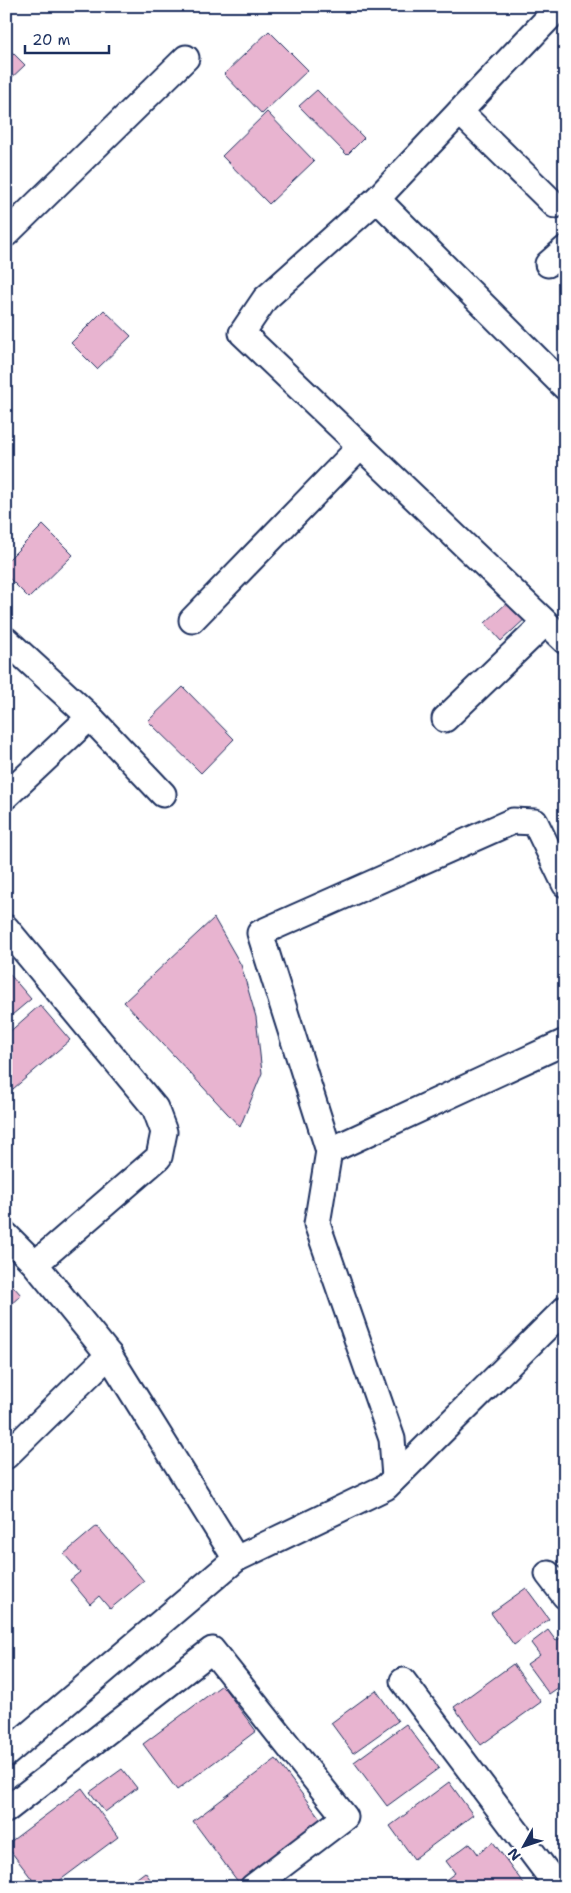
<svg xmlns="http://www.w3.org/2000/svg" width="571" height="1893" font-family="'Shantell Sans',sans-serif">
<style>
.building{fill:#e8b4d0;stroke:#1b2f5e}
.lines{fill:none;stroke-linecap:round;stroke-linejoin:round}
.street-casing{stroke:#1b2f5e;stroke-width:29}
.street{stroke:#fff;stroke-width:25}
</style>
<rect width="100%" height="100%" fill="#fff"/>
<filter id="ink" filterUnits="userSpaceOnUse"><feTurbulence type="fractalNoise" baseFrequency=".02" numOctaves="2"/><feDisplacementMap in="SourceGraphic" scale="10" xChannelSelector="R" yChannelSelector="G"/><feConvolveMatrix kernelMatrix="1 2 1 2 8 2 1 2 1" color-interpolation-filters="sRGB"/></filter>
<g filter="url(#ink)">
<g class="building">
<path d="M269,31L308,70L262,114L224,74Z"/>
<path d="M6,46L25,65L6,83Z"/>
<path d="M317,90L364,138L347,155L299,106Z"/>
<path d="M267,112L314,161L269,204L222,156Z"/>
<path d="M104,310L131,336L97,369L71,343Z"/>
<path d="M43,525L73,555L29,598L6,575V562Z"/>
<path d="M511,599L527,617L501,641L485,623Z"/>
<path d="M183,687L234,739L201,773L148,721Z"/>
<path d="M214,918L241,965L256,1017L262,1073L240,1127L124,1002Z"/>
<path d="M6,970L31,999L6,1020Z"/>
<path d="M40,1005L70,1040L6,1095V1035Z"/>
<path d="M6,1278L21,1295L6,1309Z"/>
<path d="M97,1526L144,1581L110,1609L99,1596L90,1604L70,1580L80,1572L64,1554Z"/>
<path d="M526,1588L549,1619L514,1645L491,1613Z"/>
<path d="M548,1630L556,1641L565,1635V1683L549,1694L527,1664L540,1655L531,1643Z"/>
<path d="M513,1664L541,1702L481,1745L454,1707Z"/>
<path d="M222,1685L256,1731L177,1790L143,1744Z"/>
<path d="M376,1690L398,1721L353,1753L331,1723Z"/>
<path d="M406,1724L439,1768L387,1806L354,1762Z"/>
<path d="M276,1759L325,1825L242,1887L193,1821Z"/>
<path d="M122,1769L137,1788L105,1812L90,1792Z"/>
<path d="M449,1782L473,1815L414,1859L390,1826Z"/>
<path d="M82,1788L118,1837L51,1887H38L6,1845Z"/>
<path d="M493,1842L526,1887H436L455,1873L446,1861L470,1843L478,1854Z"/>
<path d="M145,1872L156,1887H125Z"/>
</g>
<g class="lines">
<g class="street-casing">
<g id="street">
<path d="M560,6L377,199L265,299L242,333L565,641"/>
<path d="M460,112L555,205"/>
<path d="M377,199L565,387"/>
<path d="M6,234L186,58"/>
<path d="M548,264L565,249"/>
<path d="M192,620L361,446"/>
<path d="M6,640L90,717L163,794"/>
<path d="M445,719L545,623"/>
<path d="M6,796L90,717"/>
<path d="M6,928L155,1108L164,1132L159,1157L35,1264L109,1355L236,1559"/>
<path d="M329,1151L565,1042"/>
<path d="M6,1235L35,1264"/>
<path d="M6,1456L109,1355"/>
<path d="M395,1477L392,1439L317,1224L329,1151L260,933L513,821L535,822L565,884"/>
<path d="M548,1574L565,1596"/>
<path d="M403,1681L558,1887"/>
<path d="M6,1754L236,1559L386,1487L565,1309"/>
<path d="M6,1810L212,1650L345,1817L253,1887"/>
</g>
</g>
<use href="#street" class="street"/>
</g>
</g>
<rect width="571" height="1893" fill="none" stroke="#fff" stroke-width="25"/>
<rect x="12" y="12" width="546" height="1868" fill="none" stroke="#1b2f5e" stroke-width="2" filter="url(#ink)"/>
<g transform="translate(524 1846) rotate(230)" stroke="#ffffff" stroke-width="4" paint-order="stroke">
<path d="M0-4L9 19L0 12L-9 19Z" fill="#1b2f5e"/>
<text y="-8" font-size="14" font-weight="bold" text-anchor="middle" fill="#1b2f5e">N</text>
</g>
<path d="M25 45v8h84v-8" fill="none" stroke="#1b2f5e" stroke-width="2.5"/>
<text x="32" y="45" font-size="15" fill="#1b2f5e" stroke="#ffffff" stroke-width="4" paint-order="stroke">20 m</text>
</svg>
